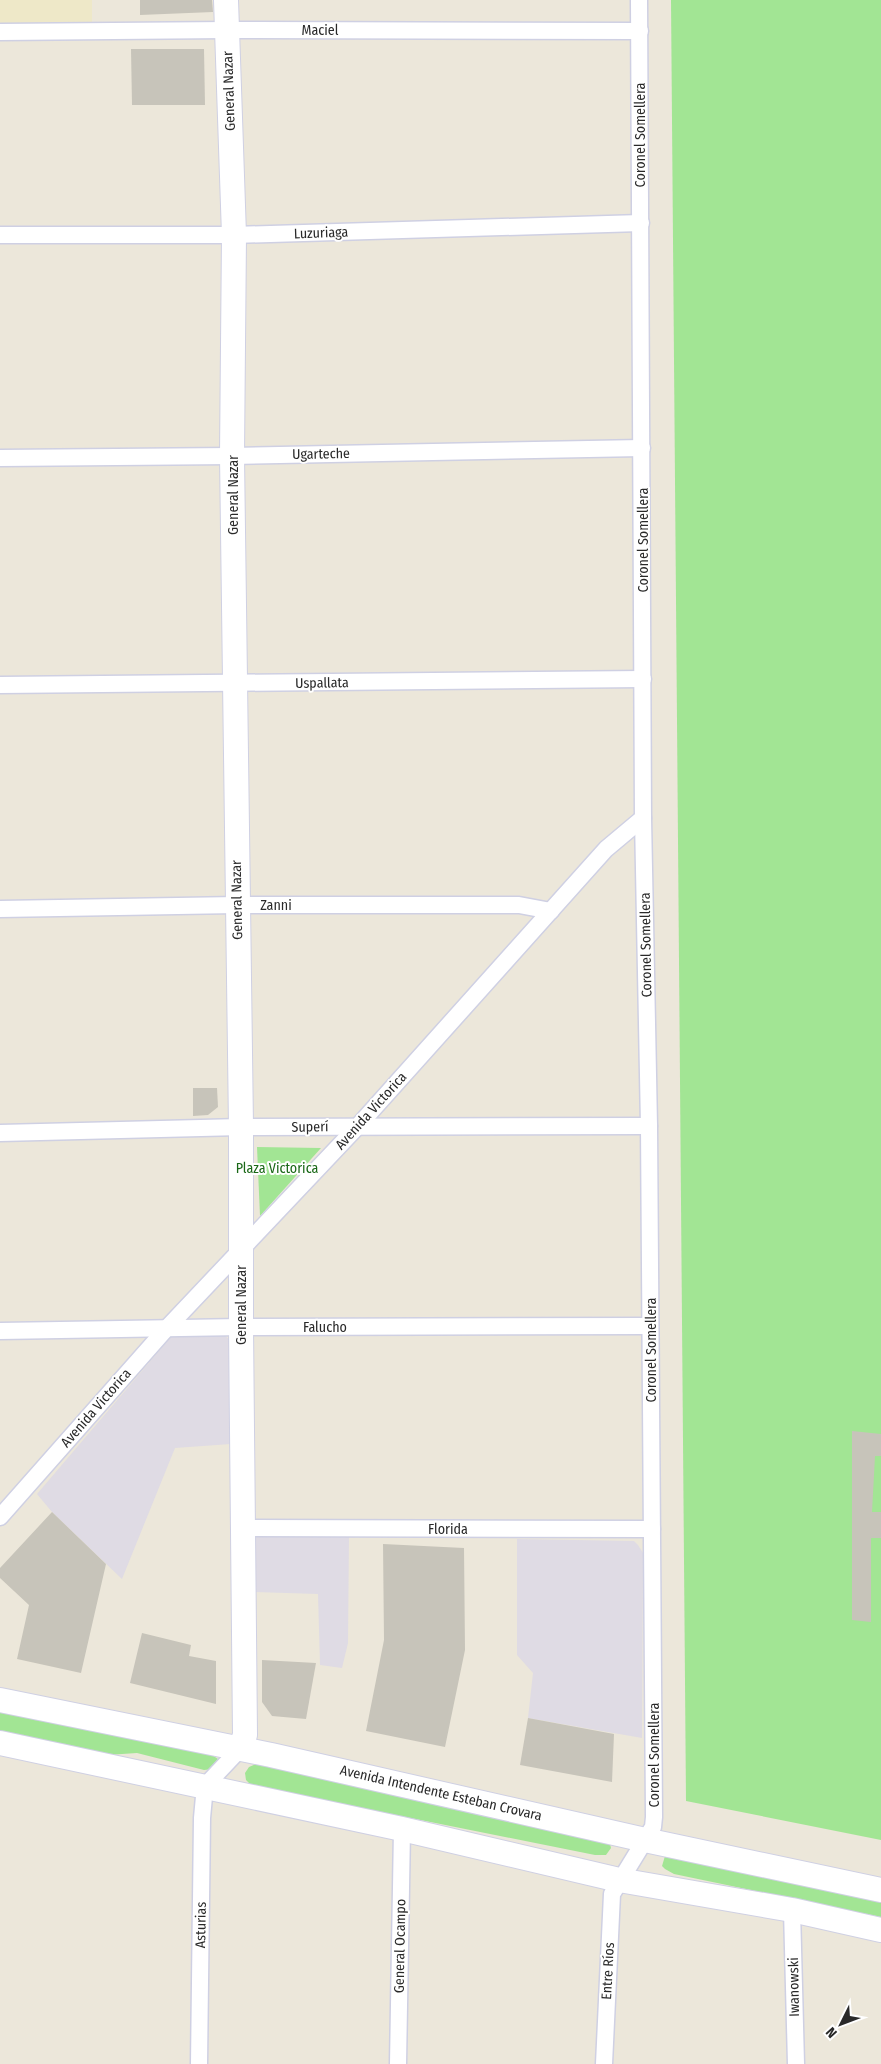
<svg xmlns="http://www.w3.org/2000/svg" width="881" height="2064" font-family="'Fira Sans Condensed',sans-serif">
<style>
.industrial{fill:#dfdbe4}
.education{fill:#eee8c8}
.green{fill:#a2e594}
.building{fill:#c7c4ba}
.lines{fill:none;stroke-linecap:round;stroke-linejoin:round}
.street-casing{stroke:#cfd0e3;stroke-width:19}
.secondary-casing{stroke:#cfd0e3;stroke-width:26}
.street{stroke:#fff;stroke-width:16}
.secondary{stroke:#fff;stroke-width:24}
.labels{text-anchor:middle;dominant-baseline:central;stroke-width:4;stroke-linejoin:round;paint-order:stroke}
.street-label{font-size:14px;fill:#292929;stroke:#fff}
.park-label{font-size:14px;fill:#1a6817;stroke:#fff}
</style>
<rect width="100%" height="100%" fill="#ece7da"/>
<g class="industrial">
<path d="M223,1334L231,1341V1444L175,1448L122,1579L52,1512L37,1494L172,1336Z"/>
<path d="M258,1536H349L348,1643L342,1668L320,1665L318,1594L254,1592V1539Z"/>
<path d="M517,1539L634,1541L638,1545L643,1553L642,1738L528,1718L533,1673L517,1655Z"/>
</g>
<path class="education" d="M0,0H92V23L0,25Z"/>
<g class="green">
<path d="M671,0H881V1840L686,1801Z"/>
<path d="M257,1147L321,1148L260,1216Z"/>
<path d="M0,1710L212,1755L218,1759L220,1765L213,1769L204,1770L137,1753L107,1755L0,1735Z"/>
<path d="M256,1764L599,1834L609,1839L611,1848L606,1855H595L252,1786L246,1780L245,1773L249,1767Z"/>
<path d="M665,1856L881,1895V1917L674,1874L665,1869L662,1866Z"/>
</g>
<g class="building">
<path d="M140,0H212L213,12L140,15Z"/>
<path d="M131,49H204L205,105H132Z"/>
<path d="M193,1088H217L218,1107L208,1115L193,1116Z"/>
<path d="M852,1431L881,1434V1456H875L872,1512H881V1538H871V1622L852,1620Z"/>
<path d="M52,1512L106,1564L81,1673L17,1659L29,1605L0,1578V1568Z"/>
<path d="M383,1544L464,1548L465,1650L445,1747L366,1731L384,1640Z"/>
<path d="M142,1633L191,1645L189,1656L216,1661V1704L130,1683Z"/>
<path d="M262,1660L316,1663L306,1719L272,1716L262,1702Z"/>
<path d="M528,1718L614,1734L612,1782L520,1765Z"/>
</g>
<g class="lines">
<g class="street-casing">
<g id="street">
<path d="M0,32L227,30L640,31"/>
<path d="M0,235H234L641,223"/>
<path d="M0,458L232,456L642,448"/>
<path d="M0,685L643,679"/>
<path d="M0,909L237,905H519L551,911"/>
<path d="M0,1133L241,1127L649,1126"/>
<path d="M0,1331L241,1327L650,1326"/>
<path d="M0,1517L166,1329L358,1126L606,849L643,818"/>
<path d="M243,1528L652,1529"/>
<path d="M792,1910L796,2064"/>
<path d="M199,2064L202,1818L205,1786L240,1749"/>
<path d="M398,2064L402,1829"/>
<path d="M604,2064L612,1894L653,1827L654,1817L649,1126L643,818L639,0"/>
</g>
</g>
<g class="secondary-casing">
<g id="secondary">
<path d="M226,0L234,235L232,456L241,1127V1327L245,1735L240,1749"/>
<path d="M0,1700L271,1755L645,1840L881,1890"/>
<path d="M0,1743L402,1829L619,1880L792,1910L881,1930"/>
</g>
</g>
<use href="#street" class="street"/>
<use href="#secondary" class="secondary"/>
</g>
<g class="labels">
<g class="street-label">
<text x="320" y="30">Maciel</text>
<text transform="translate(229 91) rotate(-92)">General Nazar</text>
<text transform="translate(640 135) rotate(-90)">Coronel Somellera</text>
<text transform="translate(321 233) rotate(-2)">Luzuriaga</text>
<text transform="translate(321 454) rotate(-1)">Ugarteche</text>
<text transform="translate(233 495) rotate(-90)">General Nazar</text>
<text transform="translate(643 540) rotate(-90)">Coronel Somellera</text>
<text transform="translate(322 683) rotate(-1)">Uspallata</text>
<text transform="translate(237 900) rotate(-91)">General Nazar</text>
<text x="276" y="905">Zanni</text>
<text transform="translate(646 945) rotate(-91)">Coronel Somellera</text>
<text transform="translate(371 1111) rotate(-48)">Avenida Victorica</text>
<text transform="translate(310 1127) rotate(-1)">Superí</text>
<text transform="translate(241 1305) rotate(-90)">General Nazar</text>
<text x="325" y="1327">Falucho</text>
<text transform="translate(651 1350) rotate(-90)">Coronel Somellera</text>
<text transform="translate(96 1408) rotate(-49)">Avenida Victorica</text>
<text x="448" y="1529">Florida</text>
<text transform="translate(654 1755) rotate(-90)">Coronel Somellera</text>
<text transform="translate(441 1793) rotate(13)">Avenida Intendente Esteban Crovara</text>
<text transform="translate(201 1925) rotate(-89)">Asturias</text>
<text transform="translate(400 1946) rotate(-89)">General Ocampo</text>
<text transform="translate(608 1971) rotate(-87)">Entre Ríos</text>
<text transform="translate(794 1987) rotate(-91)">Iwanowski</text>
</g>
<g class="park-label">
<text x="277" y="1168">Plaza Victorica</text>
</g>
</g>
<g transform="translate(841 2024) rotate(228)" stroke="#ffffff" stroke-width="4" paint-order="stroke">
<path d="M0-4L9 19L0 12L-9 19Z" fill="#292929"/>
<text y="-8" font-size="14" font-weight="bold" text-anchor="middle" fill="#292929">N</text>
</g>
</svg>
